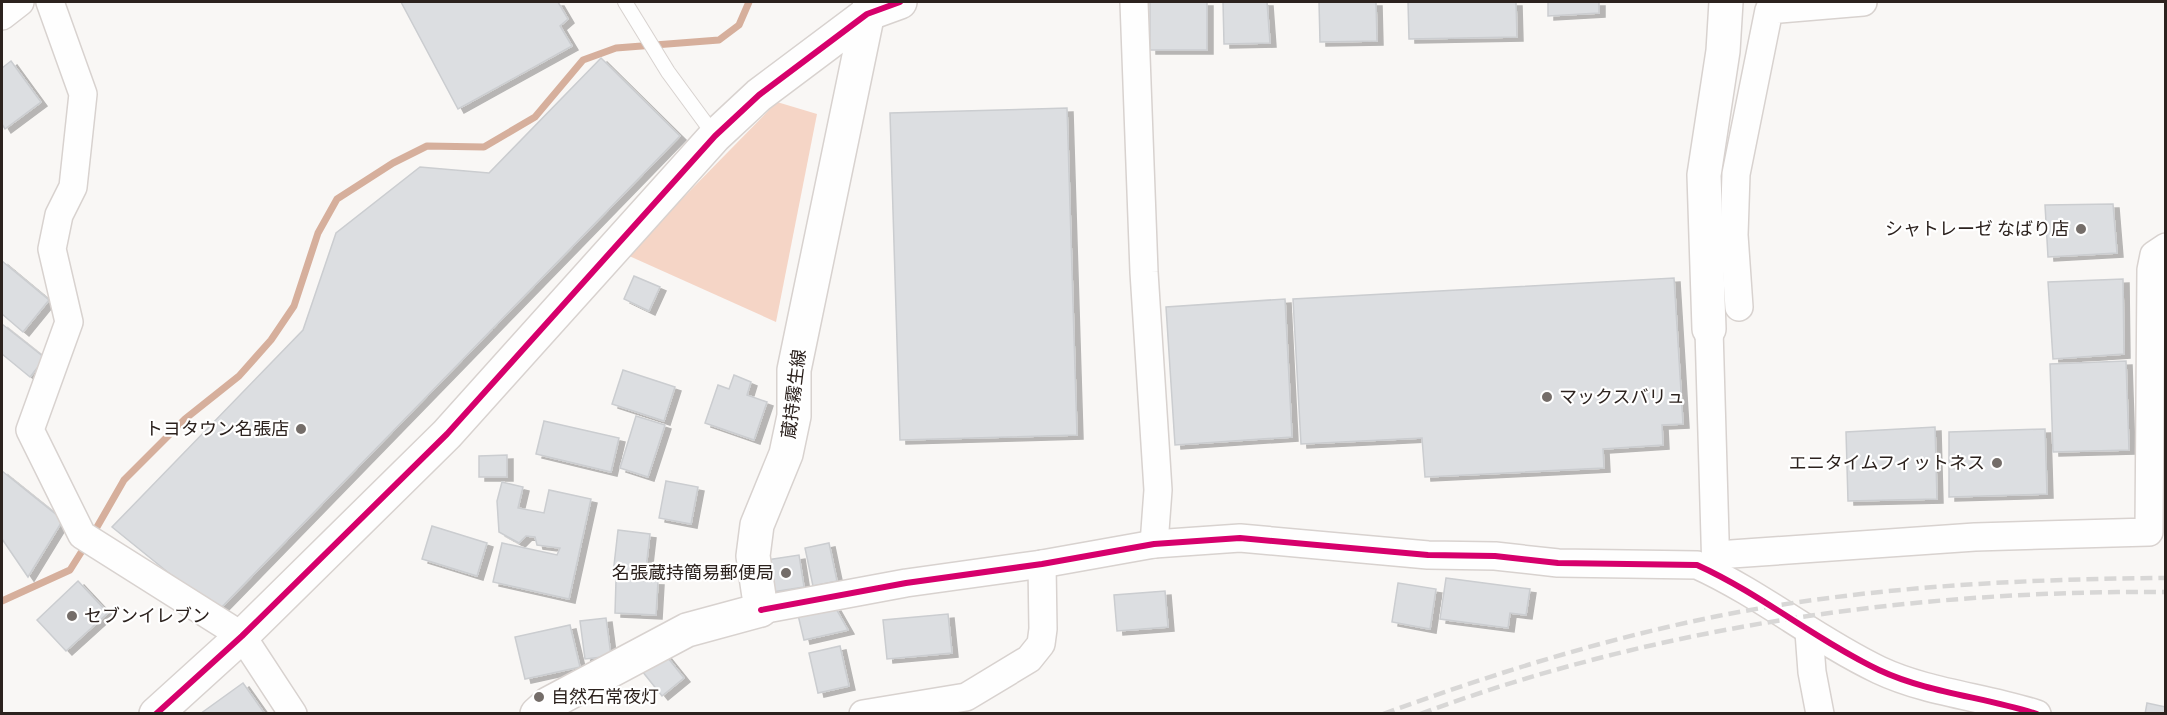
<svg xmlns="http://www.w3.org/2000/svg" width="2167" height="715" font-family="'Zilla Slab','Noto Sans JP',serif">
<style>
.green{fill:#f5d5c6}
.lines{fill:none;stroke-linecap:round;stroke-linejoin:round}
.stream{stroke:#d6af9c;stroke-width:7}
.building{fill:#dcdee1;stroke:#cbcdd0;stroke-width:1.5;filter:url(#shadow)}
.lane-casing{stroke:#d8d2cf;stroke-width:16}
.street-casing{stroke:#d8d2cf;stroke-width:30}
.secondary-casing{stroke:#d8d2cf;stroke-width:36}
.lane{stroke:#fefefe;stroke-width:14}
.street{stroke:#fefefe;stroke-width:27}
.secondary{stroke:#fefefe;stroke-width:33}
.rail{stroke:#d8d7d6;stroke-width:4.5;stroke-dasharray:12 6;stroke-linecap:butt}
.cycleway-casing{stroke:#fff;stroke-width:10}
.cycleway{stroke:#d6006c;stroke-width:6}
.poi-dot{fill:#746d69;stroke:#fff;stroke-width:2}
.labels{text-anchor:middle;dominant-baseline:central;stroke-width:4.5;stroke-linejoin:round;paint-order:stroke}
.poi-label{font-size:18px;fill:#2c221e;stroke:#fff;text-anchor:end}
.street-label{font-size:18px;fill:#2c221e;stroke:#fff}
</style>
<defs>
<filter id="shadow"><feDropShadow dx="6" dy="4" stdDeviation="0" flood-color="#0004"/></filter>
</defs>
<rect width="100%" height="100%" fill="#f9f7f5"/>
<path class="green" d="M777,102L817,114L776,322L627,255Z"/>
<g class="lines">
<g class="stream">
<path d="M93,534L124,480L185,419L239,376L271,340L294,306L318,233L337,199L393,163L427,146L484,147L535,117L583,60L616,48L719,40L739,25L749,2"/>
<path d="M2,601L70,570L87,543"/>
</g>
</g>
<g class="building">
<path d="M401,2H558L568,19L560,26L572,46L458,109Z"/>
<rect x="1150" y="2" width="57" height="48"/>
<path d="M1223,2H1267L1270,43L1224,44Z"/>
<path d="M1319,2H1376L1377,41L1320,42Z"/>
<path d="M1408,2H1516L1517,37L1409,39Z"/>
<path d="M1548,2H1599V13L1548,16Z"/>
<path d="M601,58L680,136L217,612L112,527L303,330L336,233L420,167L489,173Z"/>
<path d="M11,61L41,102L5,129L2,124V68Z"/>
<path d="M1067,108L1077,435L900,440L890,113Z"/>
<path d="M2113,204L2117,253L2048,257L2045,205Z"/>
<path d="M2,261L49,300L23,332L2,314Z"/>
<path d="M634,276L660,287L649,311L624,299Z"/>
<path d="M1674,278L1683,424L1662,425L1663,445L1603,449L1604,468L1425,477L1422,438L1301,444L1293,299Z"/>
<path d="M2123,279L2124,354L2053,359L2048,282Z"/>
<path d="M1285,299L1292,437L1175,445L1166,307Z"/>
<path d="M2,324L45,358L30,377L2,354Z"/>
<path d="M2126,361L2129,450L2053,452L2050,364Z"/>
<path d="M623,370L675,387L664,421L612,404Z"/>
<path d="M734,375L751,382L747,395L767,402L754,440L705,423L718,385L729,389Z"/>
<path d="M636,416L665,425L648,477L620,468Z"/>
<path d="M544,421L619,438L611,472L536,454Z"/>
<path d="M1935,427L1937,499L1848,501L1846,432Z"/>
<path d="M2045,429L2047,494L1949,497V432Z"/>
<path d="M507,455V477H479V456Z"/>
<path d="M2,471L63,520L28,577L2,539Z"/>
<path d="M666,481L698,487L691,524L659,518Z"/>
<path d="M502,482L523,487L518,508L544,513L549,490L591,499L569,599L493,582L502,543L557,555L560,548L537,545L535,537L526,536L519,543L499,532L497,501Z"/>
<path d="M432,526L487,543L477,576L422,559Z"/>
<path d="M618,530L650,534L645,577L613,574Z"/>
<path d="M829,543L837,581L813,586L805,548Z"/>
<path d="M799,555L804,587L772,592L767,560Z"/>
<path d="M1446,578L1530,589L1526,615L1510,613L1508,628L1440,619Z"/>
<path d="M616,580L658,581L656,615L615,613Z"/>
<path d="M78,581L108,613L66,651L37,620Z"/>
<path d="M1398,583L1436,589L1430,629L1392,622Z"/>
<path d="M1165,591L1168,627L1117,631L1114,595Z"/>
<path d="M835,607L848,630L804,640L798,615Z"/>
<path d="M948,614L952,653L887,659L883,620Z"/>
<path d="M606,618L611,656L585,659L580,621Z"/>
<path d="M570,625L580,667L525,679L515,637Z"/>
<path d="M840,646L849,686L818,693L809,653Z"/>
<path d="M660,648L684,678L662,696L638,666Z"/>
<path d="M243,683L265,714H200Z"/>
<path d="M2147,703L2166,707V714H2145Z"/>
</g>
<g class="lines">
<g class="lane-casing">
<path id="lane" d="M625,2L668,72L715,136"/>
</g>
<g class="street-casing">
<g id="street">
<path d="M50,2L83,94L73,187L59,215L52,249L69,322L30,430L82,535L242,636L293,714"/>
<path d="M1134,2L1144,272L1158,490L1154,544"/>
<path d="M2,16L20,2"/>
<path d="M1739,307L1734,235L1736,174L1769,10L1863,2"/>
<path d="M1709,329L1716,573"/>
<path d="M1717,555L1975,537L2149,532L2151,270L2154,255L2166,247"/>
<path d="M761,610L906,583L1042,564L1154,544L1240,538L1428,555L1495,556L1558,563L1697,565C1761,594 1816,640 1879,670C1928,693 1985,697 2037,714"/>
<path d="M1809,632L1812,672L1820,714"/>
<path d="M863,714L966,697L1029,659L1041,644L1043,629L1042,564"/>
</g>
</g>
<g class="secondary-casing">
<g id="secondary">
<path d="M1709,329L1704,175L1723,51L1726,2"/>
<path d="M156,714L242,636L447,434L715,136L759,95L867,14L900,2"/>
<path d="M537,714L548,704L687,630L761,610L753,556L757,525L786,454L794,416V370L870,3"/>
</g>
</g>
<use href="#lane" class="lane"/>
<use href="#street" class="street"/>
<use href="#secondary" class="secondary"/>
<g class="rail">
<path d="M1383,714C1492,674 1604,639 1718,616C1864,587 2017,579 2166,578"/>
<path d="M1420,714C1658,626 1912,590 2166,592"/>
</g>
<g class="cycleway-casing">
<g id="cycleway">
<path d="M761,610L906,583L1042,564L1154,544L1240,538L1428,555L1495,556L1558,563L1697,565C1761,594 1816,640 1879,670C1928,693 1985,697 2037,714"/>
<path d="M156,714L242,636L447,434L715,136L759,95L867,14L900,2"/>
</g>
</g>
<use href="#cycleway" class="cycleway"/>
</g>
<g class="poi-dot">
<circle cx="2081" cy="229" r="6"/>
<circle cx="1547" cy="397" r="6"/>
<circle cx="301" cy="429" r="6"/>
<circle cx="1997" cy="463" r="6"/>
<circle cx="786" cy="573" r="6"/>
<circle cx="72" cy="616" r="6"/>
<circle cx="539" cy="697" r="6"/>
</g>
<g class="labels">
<g class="poi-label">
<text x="2069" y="229">シャトレーゼ なばり店</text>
<text x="1559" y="397" text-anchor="start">マックスバリュ</text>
<text x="289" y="429">トヨタウン名張店</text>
<text x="1985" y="463">エニタイムフィットネス</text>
<text x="774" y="573">名張蔵持簡易郵便局</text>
<text x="84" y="616" text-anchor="start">セブンイレブン</text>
<text x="551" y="697" text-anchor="start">自然石常夜灯</text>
</g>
<g class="street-label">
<text transform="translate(794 394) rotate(-83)">蔵持霧生線</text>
</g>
</g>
<rect width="2167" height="715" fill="none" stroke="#2c221e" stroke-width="6"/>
</svg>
